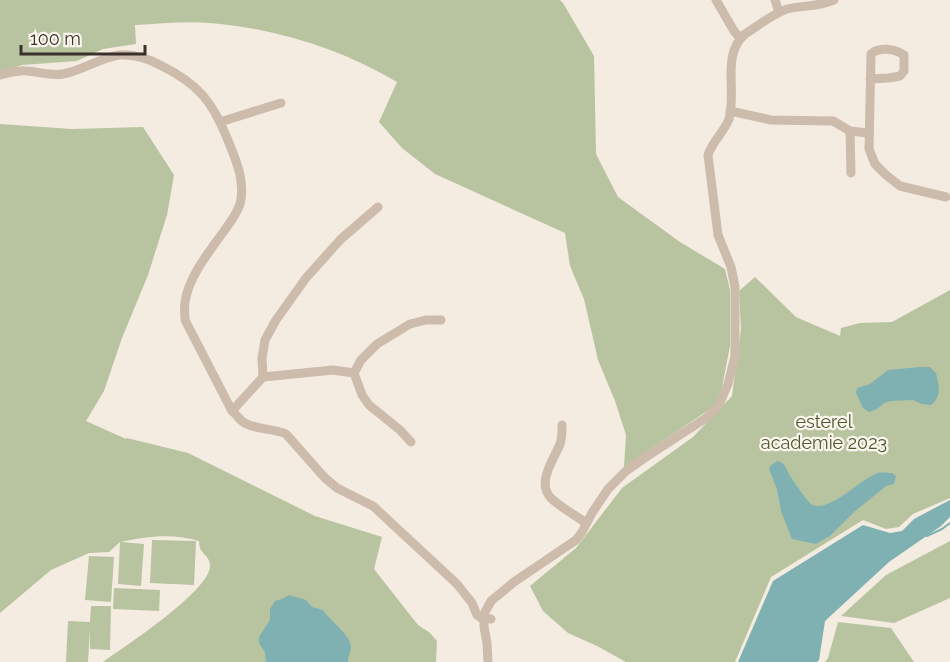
<svg xmlns="http://www.w3.org/2000/svg" width="950" height="662" font-family="Raleway,sans-serif">
<style>
.green{fill:#b8c4a0}
.water{fill:#7fb0b2}
.lines{fill:none;stroke-linecap:round;stroke-linejoin:round}
.stream{stroke:#7fb0b2;stroke-width:2}
.minor{stroke:#cdbbac;stroke-width:9}
.labels{text-anchor:middle;dominant-baseline:central;stroke-width:4.5;stroke-linejoin:round;paint-order:stroke}
.park-label{font-size:18px;fill:#4a5a2e;stroke:#fbf5ee}
</style>
<rect width="100%" height="100%" fill="#f4ebe1"/>
<g class="green">
<path d="M0,0H560L563,3L594,56L596,154L618,197L680,242L725,269L730,290V346L719,403L624,467L626,435L615,401L598,360L584,299L570,266L565,233L435,174L402,148L379,122L397,82C341,49 275,28 209,23C185,21 159,24 135,25L136,44L103,49L77,61L22,65L0,72Z"/>
<path d="M0,124L72,129L143,127L174,175L167,215L148,275L122,338L104,391L86,421L126,439L127,438L188,453L315,516L382,537L374,569L418,625L430,633L437,641L436,662H103C124,647 210,591 210,566C210,558 205,556 201,550C200,549 199,543 199,541C175,533 145,536 121,542L144,544L141,586L118,584L120,542L109,552L89,553L51,570L0,613Z"/>
<path d="M755,277L796,317L840,336L841,328L860,323L892,322L950,290V498L913,514L899,527L886,529L863,520L771,577L735,662H626L597,646L568,633L543,611L530,586L576,548L622,488L693,437L732,396L741,329L739,291Z"/>
<path d="M152,540L196,541L194,585L150,583Z"/>
<path d="M950,541V598L894,623L841,616L886,575Z"/>
<path d="M89,556L114,557L111,602L85,600Z"/>
<path d="M114,588L160,590L159,611L113,609Z"/>
<path d="M91,606H111L110,650L90,649V629L88,662H66L68,621L90,622Z"/>
<path d="M838,622L891,628L914,662H825L828,658Z"/>
</g>
<g class="water">
<path d="M920,367H930L936,373C939,385 942,397 931,405L922,404L913,400L891,401L884,403L877,409L869,412L863,408L856,393L857,388L870,384L888,370Z"/>
<path d="M777,461L781,462C786,466 786,469 789,474C792,479 807,501 811,504C828,515 861,478 878,473C882,472 888,473 892,473L896,476L894,484L886,486L854,512L830,536L816,544L792,539L781,511L777,489L769,469L770,466Z"/>
<path d="M950,500V517L941,526L889,562L825,621L819,660L817,662H738L773,581L863,525L890,533L902,531L914,519Z"/>
<path d="M289,595L306,600L312,607L323,610C329,620 351,635 351,647C351,651 348,657 348,662H266L265,652L259,643V637L270,620V609L275,601L282,599Z"/>
</g>
<g class="lines">
<path class="stream" d="M927,536L942,529L950,523"/>
<g class="minor">
<path d="M716,0L734,31L740,38"/>
<path d="M775,0L779,12"/>
<path d="M0,75C9,73 18,70 27,71C39,72 51,76 63,74C82,71 99,58 119,55C134,54 149,59 162,66C198,84 212,101 227,138C235,158 246,181 240,204C237,213 230,223 224,231C209,252 189,276 185,302C184,308 185,314 185,320L232,411C236,414 239,419 243,422C255,430 273,428 286,434L325,478L337,488L373,506L457,584L472,603L477,615L481,618L491,619"/>
<path d="M870,79L889,78L900,76L904,71V55C895,49 879,46 871,54L869,149L875,164L886,175L900,186L946,197"/>
<path d="M730,111L771,120L833,121L850,131L868,133"/>
<path d="M220,122L281,103"/>
<path d="M850,131L851,173"/>
<path d="M354,373L362,395L369,405L400,430L411,442"/>
<path d="M263,377L333,370L354,373L361,360L377,344L410,324L426,320H441"/>
<path d="M232,411L263,377L262,358L265,340L276,320L306,278L341,239L378,207"/>
<path d="M562,425C562,432 562,439 560,444C554,459 536,483 551,498C560,507 575,515 586,523"/>
<path d="M488,662L487,643L484,627V614L491,601L514,582L576,540L582,532L592,513L608,489L626,471L646,457L706,418L718,407L728,384L735,356V287L731,267L718,235L708,155C712,142 724,132 729,119C737,91 721,55 745,34C758,26 772,14 787,9C803,5 819,7 834,0"/>
</g>
</g>
<g class="labels">
<g class="park-label">
<text x="824" y="421">esterel<tspan x="824" dy="21">academie 2023</tspan></text>
</g>
</g>
<path d="M21 45v9h124v-9" fill="none" stroke="#3b302b" stroke-width="3"/>
<text x="30" y="45" font-size="18" fill="#3b302b" stroke="#fbf5ee" stroke-width="4.5" paint-order="stroke">100 m</text>
</svg>
